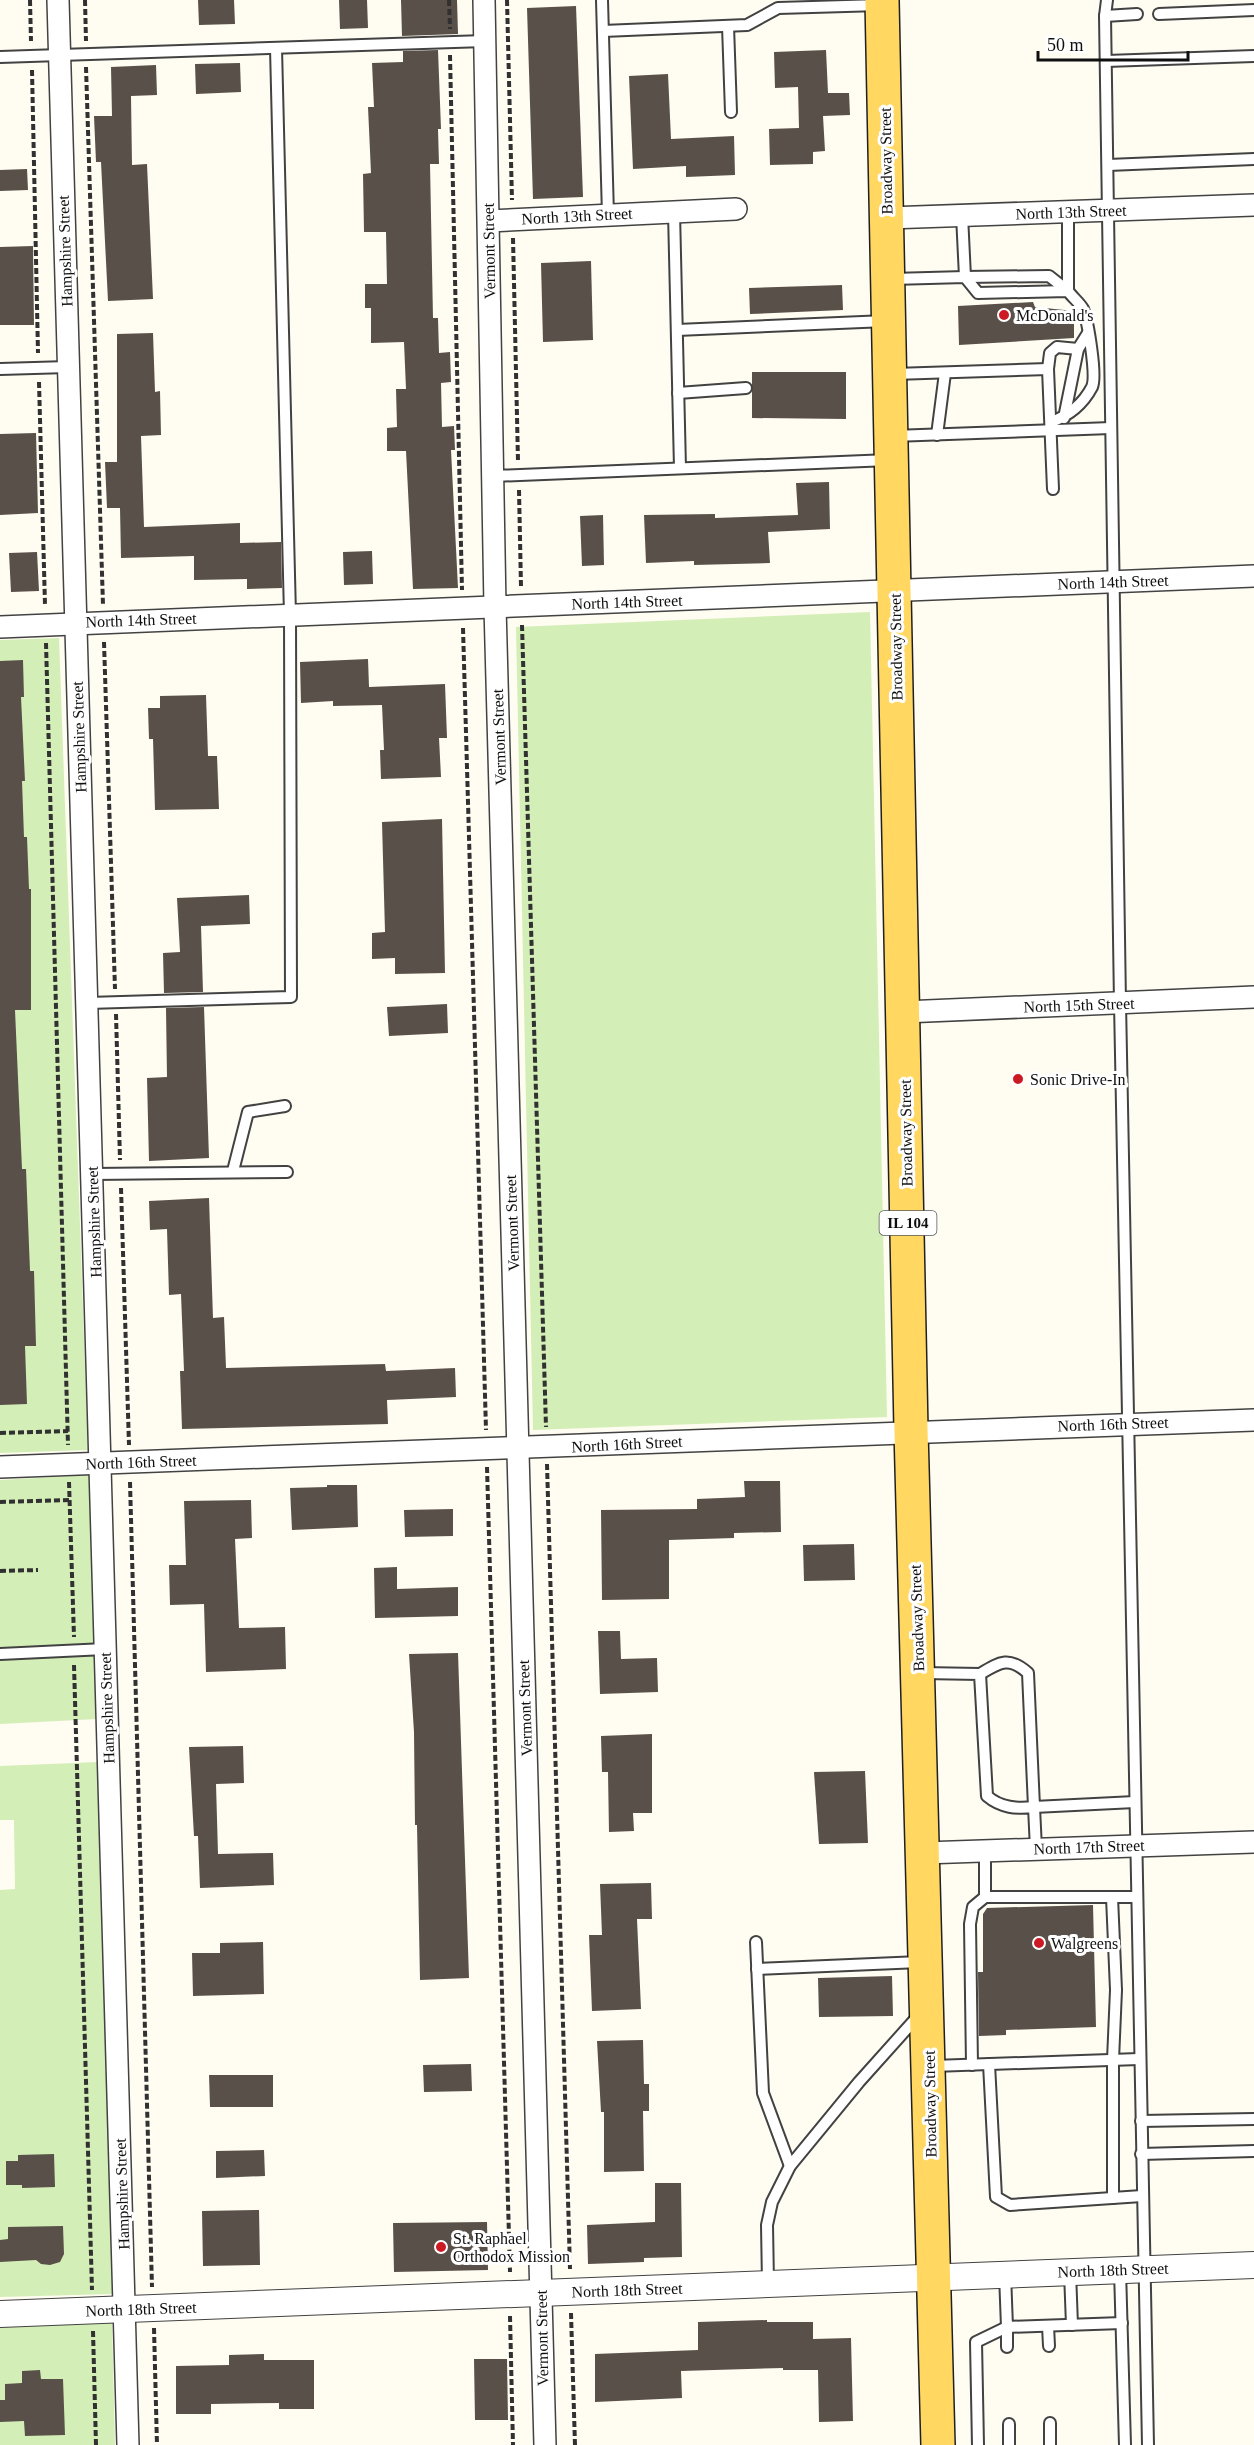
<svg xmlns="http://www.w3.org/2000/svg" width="1254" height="2445" font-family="'Times New Roman',serif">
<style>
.grass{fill:#d4eeb7}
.building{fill:#59504a}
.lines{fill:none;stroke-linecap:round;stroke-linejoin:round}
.service-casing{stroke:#424242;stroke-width:14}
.minor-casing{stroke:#424242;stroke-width:24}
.tertiary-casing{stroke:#424242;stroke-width:28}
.primary-casing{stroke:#202020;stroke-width:36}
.path{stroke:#313131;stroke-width:4;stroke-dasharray:6 3;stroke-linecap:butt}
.service{stroke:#fff;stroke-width:10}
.minor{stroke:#fff;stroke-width:21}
.tertiary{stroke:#fff;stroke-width:26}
.primary{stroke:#ffd761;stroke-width:33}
.poi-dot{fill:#cc1a25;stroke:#fff;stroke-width:2}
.labels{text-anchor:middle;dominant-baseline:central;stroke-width:6;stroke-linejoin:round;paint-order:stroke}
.shield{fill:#fff;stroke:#575757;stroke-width:1.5}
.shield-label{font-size:15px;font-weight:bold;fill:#0f0f0f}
.street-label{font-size:16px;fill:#0f0f0f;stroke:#fff}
.poi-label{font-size:16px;fill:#0f0f0f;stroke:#fff;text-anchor:start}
</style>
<rect width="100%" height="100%" fill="#fffcf1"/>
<g class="grass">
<path d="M870,612L887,1417L533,1430L516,627Z"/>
<path d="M59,638L88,1450L0,1453V640Z"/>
<path d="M90,1475L97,1719L0,1724V1480Z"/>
<path d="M99,1762L113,2294L0,2297V1890L15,1889L14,1820H0V1766Z"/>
<path d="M112,2322L115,2445H0V2327Z"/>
</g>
<g class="building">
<path d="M198,0H234L235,24L199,25Z"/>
<path d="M339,0H367L368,28L340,29Z"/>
<path d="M401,0H457L458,34L402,36Z"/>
<path d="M576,6L583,197L533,199L527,8Z"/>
<path d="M438,50L441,129H438L439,164H430L433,318H438L439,353L450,352L451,382L441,383L442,427L454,426L455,450H451L458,588L413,589L406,451H387V428L397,427L396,389H406L404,342L371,343V308H365V284H387L386,232H364L363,174L371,173L368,107H374L372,63L403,62V51Z"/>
<path d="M826,50L828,93H849L850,115L823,116L825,151L813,152V164L770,165L769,129L799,128L798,87L775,88L774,52Z"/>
<path d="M240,63L241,92L196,94L195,64Z"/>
<path d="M156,65L157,95L131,96L132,165L147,164L153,299L108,301L101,162H96L94,116H112L111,67Z"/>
<path d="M668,74L671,139L734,136L735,175L686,177V166L633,169L629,76Z"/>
<path d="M27,169L28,190L0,191V170Z"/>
<path d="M33,246L34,325H0V247Z"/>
<path d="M591,261L593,340L543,342L541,263Z"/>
<path d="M842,285L843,310L750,314L749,288Z"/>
<path d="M1033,302L1035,307L1074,311V338L959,345L958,306Z"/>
<path d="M153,333L155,392L160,391L161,435L141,436L144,527L240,523V543L281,542L282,588L247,589V579L194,580V556L121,558L120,508H107L105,462H117V334Z"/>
<path d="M752,372H846V419L752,418Z"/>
<path d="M36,433L38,513L0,515V434Z"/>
<path d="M829,482L830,529L768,532L770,563L694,565V561L646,563L644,515L715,514V518L798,515L796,483Z"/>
<path d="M603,515L604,565L582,566L580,516Z"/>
<path d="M372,551L373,584L344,585L343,552Z"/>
<path d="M37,552L39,591L11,592L9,553Z"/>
<path d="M368,659L369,687L445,684L447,738H439L441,777L381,779L380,750H384L382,705L333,706V701L301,703L300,662Z"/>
<path d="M23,660L24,697H21L25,781H22L24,837H27L29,889H31V1010H15L22,1169H26L30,1271H34L36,1346H25L27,1404L0,1405V661Z"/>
<path d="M206,695L208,756H217L219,809L155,810L153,739H149L148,708H160V696Z"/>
<path d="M442,819L445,973L395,974V958L372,959V933L385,932L382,822Z"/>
<path d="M249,895L250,924L201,926L203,992L164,993L163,953L180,952L177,898Z"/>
<path d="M447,1004L448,1033L389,1036L387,1007Z"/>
<path d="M204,1007L209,1158L149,1161L147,1078L167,1077L166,1008Z"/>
<path d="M209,1198L213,1318L224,1317L226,1368L385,1364L386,1371L455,1368L456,1397L387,1400L388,1424L182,1429L180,1371H184L181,1294L169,1295L167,1229L150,1230L149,1201Z"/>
<path d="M744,1481H780L781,1532L734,1533V1538L669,1540V1599L602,1600L601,1510L697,1509V1499L745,1497Z"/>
<path d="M327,1485H357L358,1527L292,1530L290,1488L327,1487Z"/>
<path d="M251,1500L252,1538L235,1539L239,1628L285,1627L286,1669L206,1672L204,1604L170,1605L169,1565H186L184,1501Z"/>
<path d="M453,1509V1536L405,1537L404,1510Z"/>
<path d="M854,1544L855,1580L804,1581L803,1545Z"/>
<path d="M397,1567V1589L458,1587V1616L375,1618L374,1568Z"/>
<path d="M598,1631H620L621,1659L657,1658L658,1692L600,1694Z"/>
<path d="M458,1653L469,1978L420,1980L417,1825H415L414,1732L409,1654Z"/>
<path d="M652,1734V1813H633L634,1831L609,1832L608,1772H602L601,1736Z"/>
<path d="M243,1746L244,1783L216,1784L218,1854L273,1853L274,1885L200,1888L198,1836H194L189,1747Z"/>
<path d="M865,1771L868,1843L819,1844L814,1772Z"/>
<path d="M651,1883L652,1919H637L641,2009L592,2011L589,1935H602L600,1884Z"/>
<path d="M1093,1905L1096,2027L1006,2030V2035L979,2036L978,1972H983V1914L987,1908Z"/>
<path d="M263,1942L264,1994L193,1996L192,1953H220V1943Z"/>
<path d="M892,1976L893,2016L819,2017L818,1978Z"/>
<path d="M643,2040L644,2084H649V2111H643L644,2171L604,2172V2112H601L597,2041Z"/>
<path d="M471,2064L472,2091L424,2092L423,2065Z"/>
<path d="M209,2075H273V2107H210Z"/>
<path d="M264,2150L265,2176L216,2178V2151Z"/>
<path d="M54,2154L55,2187L22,2188V2185H6V2161H18V2155Z"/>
<path d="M655,2183H681L682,2257L644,2258V2262L588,2264L587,2225L655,2222Z"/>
<path d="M259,2210L260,2265L203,2266L202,2211Z"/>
<path d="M487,2222L488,2270L394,2272L393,2223Z"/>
<path d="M63,2226L64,2254L60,2262L50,2265L41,2264L36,2260L0,2262V2240L8,2239V2227Z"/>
<path d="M767,2320V2322H813V2339L851,2338L853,2421L819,2422L818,2370H783V2368L681,2371L682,2398L595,2402V2354L698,2350V2322Z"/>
<path d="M264,2354V2360H314V2409H279V2403L211,2404V2414H176V2366L229,2365V2355Z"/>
<path d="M474,2359H507L508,2420H475Z"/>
<path d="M40,2370L41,2379H63L65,2435L25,2436L24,2421L0,2422V2400H5V2384L22,2383V2371Z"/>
</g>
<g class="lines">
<g class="service-casing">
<g id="service">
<path d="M602,0L608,215"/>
<path d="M1107,0L1105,16L1120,1003L1148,2445"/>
<path d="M1159,14L1254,10"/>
<path d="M1105,16L1137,14"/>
<path d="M728,26L731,112"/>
<path d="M603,31L747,25L778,8L880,5"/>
<path d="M0,57L485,41"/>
<path d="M1106,61L1254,56"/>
<path d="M1108,165L1254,159"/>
<path d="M674,212L680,468"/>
<path d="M962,215L965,277L1049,276L1068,291V212"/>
<path d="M892,279L965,277L978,293L1068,291C1072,297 1080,303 1083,309C1088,321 1097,376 1092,387C1083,404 1068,416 1051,422"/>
<path d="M677,330L886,321"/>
<path d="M0,369L68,367"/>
<path d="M1048,369L1050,353L1057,347L1078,349"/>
<path d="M894,374L1048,369L1053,489"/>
<path d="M678,393L746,388"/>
<path d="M1064,418L1078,349L1088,333"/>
<path d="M937,435L945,373"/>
<path d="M893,436L1111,428"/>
<path d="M494,476L889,460"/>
<path d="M88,1003L291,997L290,615L276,48"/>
<path d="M233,1171L248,1112L285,1106"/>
<path d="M93,1174L287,1172"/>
<path d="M0,1654L105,1649"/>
<path d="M922,1673L980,1674L987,1796C1001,1808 1017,1809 1034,1807L1036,1849"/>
<path d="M980,1674C1000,1662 1009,1656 1028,1673L1034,1807L1135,1802"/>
<path d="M985,1897V1851"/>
<path d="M1112,1897H1136"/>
<path d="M756,1942L763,2093L790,2166"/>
<path d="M757,1969L920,1962"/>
<path d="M989,2064L996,2197L1010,2205L1142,2196"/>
<path d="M972,2065L970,1924L973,1907L985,1897H1112L1116,1990L1113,2060V2198"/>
<path d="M933,2066L1139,2059"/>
<path d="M1141,2121L1254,2119"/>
<path d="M1141,2154L1254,2151"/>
<path d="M1120,2270L1125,2445"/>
<path d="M1070,2272L1072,2325"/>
<path d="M1005,2274L1007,2327L1122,2323"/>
<path d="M768,2283L767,2225L772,2202L790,2166L859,2082L919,2015"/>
<path d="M1048,2326L1049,2346"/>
<path d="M1050,2423V2445"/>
<path d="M1009,2424V2445"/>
<path d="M978,2445L976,2342L1007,2327V2347"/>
</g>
</g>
<g class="minor-casing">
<g id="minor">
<path d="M58,0L128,2445"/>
<path d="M484,0L495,607L545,2445"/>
<path d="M888,218L1254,205"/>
<path d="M489,221L736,209"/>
<path d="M0,627L1254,576"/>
<path d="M904,1012L1254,997"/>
<path d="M0,1467C418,1454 836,1432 1254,1420"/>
<path d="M924,1853L1254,1842"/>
</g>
</g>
<g class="tertiary-casing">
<path id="tertiary" d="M0,2314L1254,2265"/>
</g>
<g class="primary-casing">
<path id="primary" d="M882,0L911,1430L938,2445"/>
</g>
<g class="path">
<path d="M30,0L31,41"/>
<path d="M85,0L86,41"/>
<path d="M449,0L450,29"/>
<path d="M507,0L512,200"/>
<path d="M450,55L462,590"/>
<path d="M86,67L103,605"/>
<path d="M32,70L38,353"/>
<path d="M513,238L518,461"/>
<path d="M39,382L45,605"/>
<path d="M519,490L521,587"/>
<path d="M522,625L546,1427"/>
<path d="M463,628L486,1430"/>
<path d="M104,642L115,989"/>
<path d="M46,643L68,1445"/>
<path d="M116,1014L120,1160"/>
<path d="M121,1188L129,1445"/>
<path d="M0,1433L68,1431"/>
<path d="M547,1464L570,2269"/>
<path d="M487,1467L510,2272"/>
<path d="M69,1482L74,1637"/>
<path d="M130,1482L152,2287"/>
<path d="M0,1502L70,1500"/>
<path d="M0,1571L38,1570"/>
<path d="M74,1665L92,2290"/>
<path d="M571,2313L575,2445"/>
<path d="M510,2316L513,2445"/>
<path d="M154,2328L157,2445"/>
<path d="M93,2331L96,2445"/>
</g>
<use href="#service" class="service"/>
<use href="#minor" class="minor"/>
<use href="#tertiary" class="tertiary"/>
<use href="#primary" class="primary"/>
</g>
<g class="poi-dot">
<circle cx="1004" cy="315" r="6"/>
<circle cx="1018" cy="1079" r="6"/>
<circle cx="1039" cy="1943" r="6"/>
<circle cx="441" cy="2247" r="6"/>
</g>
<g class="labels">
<rect class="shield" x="879.5" y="1211" width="57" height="24" rx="4.5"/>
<g class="shield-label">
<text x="908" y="1223">IL 104</text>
</g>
<g class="street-label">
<text transform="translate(886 161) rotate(-91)">Broadway Street</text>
<text transform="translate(1071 212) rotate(-2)">North 13th Street</text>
<text transform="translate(577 216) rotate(-3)">North 13th Street</text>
<text transform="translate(65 251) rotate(-92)">Hampshire Street</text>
<text transform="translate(489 251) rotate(-91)">Vermont Street</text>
<text transform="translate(1113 582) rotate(-2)">North 14th Street</text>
<text transform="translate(627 602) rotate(-2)">North 14th Street</text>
<text transform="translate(141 620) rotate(-2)">North 14th Street</text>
<text transform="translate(896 647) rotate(-91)">Broadway Street</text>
<text transform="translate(79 737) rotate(-92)">Hampshire Street</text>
<text transform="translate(499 737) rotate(-92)">Vermont Street</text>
<text transform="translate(1079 1005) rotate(-2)">North 15th Street</text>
<text transform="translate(906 1133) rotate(-91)">Broadway Street</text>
<text transform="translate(94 1222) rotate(-92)">Hampshire Street</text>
<text transform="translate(512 1223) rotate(-92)">Vermont Street</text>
<text transform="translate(1113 1424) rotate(-2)">North 16th Street</text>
<text transform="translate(627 1444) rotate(-3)">North 16th Street</text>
<text transform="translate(141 1462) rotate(-2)">North 16th Street</text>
<text transform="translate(917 1618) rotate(-92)">Broadway Street</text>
<text transform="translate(107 1708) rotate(-92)">Hampshire Street</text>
<text transform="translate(525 1708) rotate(-92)">Vermont Street</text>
<text transform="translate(1089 1847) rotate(-2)">North 17th Street</text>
<text transform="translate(930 2104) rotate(-91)">Broadway Street</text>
<text transform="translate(122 2194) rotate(-92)">Hampshire Street</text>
<text transform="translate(1113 2270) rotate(-2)">North 18th Street</text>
<text transform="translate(627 2290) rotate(-2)">North 18th Street</text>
<text transform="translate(141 2309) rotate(-2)">North 18th Street</text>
<text transform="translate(542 2338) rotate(-91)">Vermont Street</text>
</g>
<g class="poi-label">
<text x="1016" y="315">McDonald's</text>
<text x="1030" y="1079">Sonic Drive-In</text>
<text x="1051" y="1943">Walgreens</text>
<text x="453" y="2238">St. Raphael<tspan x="453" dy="18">Orthodox Mission</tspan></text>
</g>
</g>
<path d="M1038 51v9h150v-9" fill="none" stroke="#0f0f0f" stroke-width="3"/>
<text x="1047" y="51" font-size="18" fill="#0f0f0f" stroke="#ffffff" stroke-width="4.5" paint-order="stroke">50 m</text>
</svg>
